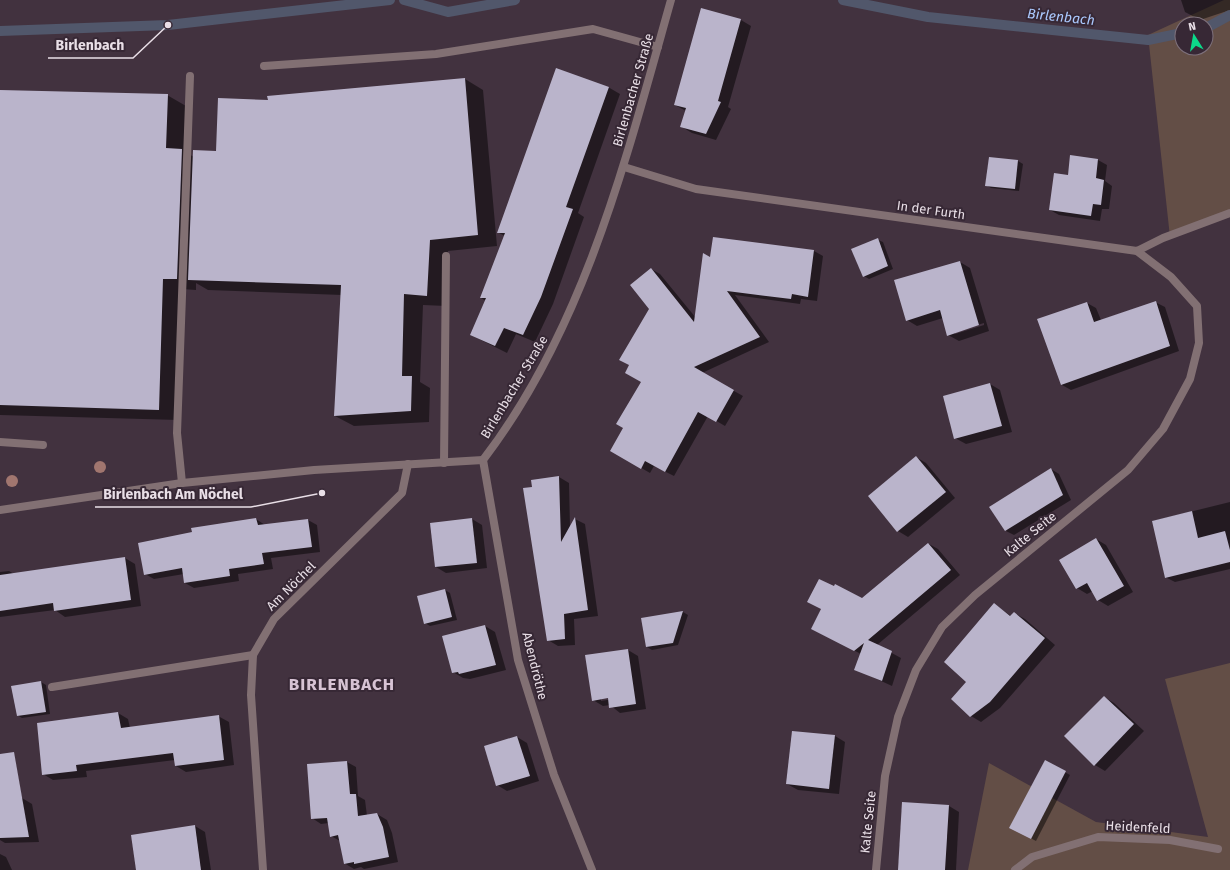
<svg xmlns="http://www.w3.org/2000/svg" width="1230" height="870" font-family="'Fira Sans',sans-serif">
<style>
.green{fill:#634e46;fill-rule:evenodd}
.shadow{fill:#0007;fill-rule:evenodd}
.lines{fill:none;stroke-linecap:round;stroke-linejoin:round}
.stream{stroke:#51576b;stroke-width:10}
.building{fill:#bab4cb}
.service{stroke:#827073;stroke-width:8}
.minor{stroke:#827073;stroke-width:8}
.tertiary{stroke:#827073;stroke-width:8}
.tree{fill:#a1766f}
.labels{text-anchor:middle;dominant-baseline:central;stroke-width:4;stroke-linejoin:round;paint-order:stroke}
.street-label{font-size:13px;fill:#e9dfe7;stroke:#372835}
.water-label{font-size:14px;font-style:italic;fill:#abc9fe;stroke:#372835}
.district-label{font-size:17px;font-weight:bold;letter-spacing:1px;fill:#d7c3d4;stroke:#372835}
.leader{fill:none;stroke:#e9dfe7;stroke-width:1.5}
.callout-dot{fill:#e9dfe7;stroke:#372835;stroke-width:1.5}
.callout-label{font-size:14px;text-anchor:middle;font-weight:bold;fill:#e9dfe7;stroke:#372835;stroke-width:4;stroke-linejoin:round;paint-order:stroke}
</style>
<rect width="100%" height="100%" fill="#42323f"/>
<g class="green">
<path d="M1224,0H1230V213L1170,237L1148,35ZM1182,24H1206V48H1182Z"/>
<path d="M1230,663V870H968L989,763L1096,822L1208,837L1165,679Z"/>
</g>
<g class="shadow">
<path d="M1181,0H1230V10L1200,20L1185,12Z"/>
<path d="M702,9L741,20L751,26L728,107L731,109L716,140L692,133L682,127L686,111L675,105Z"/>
<path d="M465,79L483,90L497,246L448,251L446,306L423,305L420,382L430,388L429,422L354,426L335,416L342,295L208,290L196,283V290L181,289L178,420L0,415V91L167,95L186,106L185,152L194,157L217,152L269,101Z"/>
<path d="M608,87L620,94L578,213L584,217L553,304L535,342L516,334L507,353L471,335L486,301L481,298L505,236L499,233Z"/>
<path d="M1071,157L1098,160L1107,165L1105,181L1112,186L1109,209H1102L1100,221L1059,215L1050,210L1068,176Z"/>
<path d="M1018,161L1023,164L1019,191L991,188L986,185Z"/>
<path d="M878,240L883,242L893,269L869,279L864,276Z"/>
<path d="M814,251L823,256L817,301L801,299L800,304L735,295L769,342L702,373L743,396L725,426L708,416L674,476L654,466L650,473L612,451L624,428L642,381L630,365L650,308L651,269L660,274L696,318L711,258Z"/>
<path d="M960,262L970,268L989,331L959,341L948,335L943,318L917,326L907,320ZM984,323V325L955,334V332Z"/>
<path d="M1155,302L1165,307L1179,351L1071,390L1062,385L1039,320L1087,303L1096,308L1101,320Z"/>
<path d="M990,384L1000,390L1012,432L966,444L955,438Z"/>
<path d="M916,457L926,463L955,498L908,537L898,531Z"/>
<path d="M1051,469L1059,474L1071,500L1014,535L1006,531Z"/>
<path d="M559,477L569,483L570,527L575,519L585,524L598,616L574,619L575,645L558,646L548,640L533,488Z"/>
<path d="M1230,502V569L1175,582L1165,577L1153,521Z"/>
<path d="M256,519L265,525L308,520L317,525L320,552L271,558L273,569L238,574L239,581L194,588L185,583L184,574L154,579L145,574L193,533L192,529Z"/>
<path d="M472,519L482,525L487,568L446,573L436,567L431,524Z"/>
<path d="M1096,539L1106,545L1133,592L1108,606L1098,600L1093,591L1087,594L1077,588Z"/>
<path d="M929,544L938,549L960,575L877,645L901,658L892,686L855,669L861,654L822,634Z"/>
<path d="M125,558L135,564L141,606L65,617L55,610L0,617V572L9,571L14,574Z"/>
<path d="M445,590L450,593L457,620L430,626L425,623Z"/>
<path d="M994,604L1011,616L1014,613L1025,619L1055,645L1000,708L981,722L971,716L952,699L967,682Z"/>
<path d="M683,612L688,615L678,645L652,650L647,647L642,619Z"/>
<path d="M485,626L495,632L506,670L470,679L463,678L453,672L443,637Z"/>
<path d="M628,650L638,656L646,709L620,713L610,705L603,706L593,700ZM612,697L613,699L601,701V698Z"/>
<path d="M41,682L46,685L50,714L22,718L17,715Z"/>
<path d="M1104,697L1114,703L1144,731L1105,771L1095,765Z"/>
<path d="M118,713L128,719L130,728L218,716L229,722L234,765L186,772L176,766L175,760L86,771L87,777L53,780L43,774Z"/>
<path d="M835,736L845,742L839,794L798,790L787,784Z"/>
<path d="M517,737L527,743L539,781L507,791L497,785Z"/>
<path d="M1045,761L1070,775L1036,841L1015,830Z"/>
<path d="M347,762L356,767L358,796L365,800L367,816L377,814L387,820L392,833L398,862L364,869L361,867L354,869L344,863L340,841L331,836L329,823L321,824L312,818L308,764Z"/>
<path d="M22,798L32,804L39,842L5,843L0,840V802Z"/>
<path d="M903,803L949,806L959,812L956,870H899Z"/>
<path d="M195,826L205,832L211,870H137Z"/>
<path d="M0,854L6,857L12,870H0Z"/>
</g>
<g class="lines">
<g class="stream">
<path d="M404,0L448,12L515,0"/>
<path d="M843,0L928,17L1148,40L1182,33"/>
<path d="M1206,28L1230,15"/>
<path d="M0,31L168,25L390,0"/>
</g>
</g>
<g class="building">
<path d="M701,8L741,19L718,101L721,102L706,134L680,127L686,108L674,105Z"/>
<path d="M556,68L609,87L566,207L573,209L541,297L523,335L504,328L495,346L470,335L486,298H480L505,233H497Z"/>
<path d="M465,78L478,235L430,240L427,296L404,294L402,376H412L411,411L334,416L341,285L188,280L193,150L216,151L218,98L268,100L267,96Z"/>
<path d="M0,90L168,94L166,148L182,149L177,279H163L159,410L0,405Z"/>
<path d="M1070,155L1098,159L1096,178L1104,180L1101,205L1093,204L1091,216L1049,210L1054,173L1068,175Z"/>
<path d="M989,157L1018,160L1015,189L985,186Z"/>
<path d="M713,237L814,250L808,297L792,294L791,299L727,291L760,337L694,367L734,390L716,422L698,412L665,472L645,461L641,469L610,451L623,428L616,424L641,382L625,373L629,365L619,360L649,309L630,285L651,268L694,322L703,253L710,257Z"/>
<path d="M878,238L888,266L863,277L851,249Z"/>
<path d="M960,261L979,325L947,336L940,310L906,321L894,280Z"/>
<path d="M1156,301L1170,346L1061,385L1037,319L1087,302L1094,322Z"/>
<path d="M990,383L1002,426L954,439L943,396Z"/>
<path d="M916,456L946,492L897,532L868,496Z"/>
<path d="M1051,468L1063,495L1005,531L989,507Z"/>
<path d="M559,476L561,542L575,517L588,610L564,614L565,639L547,641L523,488L532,487L531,480Z"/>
<path d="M1192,511L1198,538L1225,531L1230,550V562L1165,578L1152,521Z"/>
<path d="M256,518L258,525L308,519L312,547L262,553L264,564L229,569L230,576L184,583L182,568L144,575L138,543L192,532L191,528Z"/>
<path d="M472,518L477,563L435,567L430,523Z"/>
<path d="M1096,538L1124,586L1097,601L1087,583L1076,589L1059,560Z"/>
<path d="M928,543L951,570L868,640L892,651L882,681L854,670L864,643L854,651L811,629L821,609L807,602L819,579L834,586L835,584L862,598Z"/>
<path d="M125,557L131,600L54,611L53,603L0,611V575Z"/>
<path d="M445,589L452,617L424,624L417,596Z"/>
<path d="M994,603L1010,616L1014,612L1045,638L990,702L970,717L951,699L966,682L944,662Z"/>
<path d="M683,611L673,643L646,647L641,618Z"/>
<path d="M485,625L496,665L459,674L458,672L452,673L442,636Z"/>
<path d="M628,649L636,704L609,708L608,698L592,701L585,655Z"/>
<path d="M41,681L46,712L17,716L11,686Z"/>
<path d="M1104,696L1134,724L1094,766L1064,736Z"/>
<path d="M118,712L121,728L219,715L224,760L175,766L173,753L76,765L77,771L42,775L37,723Z"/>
<path d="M792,731L835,735L829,789L786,784Z"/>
<path d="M517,736L530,776L496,786L484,746Z"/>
<path d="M14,752L29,837L0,838V754Z"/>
<path d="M1045,760L1066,771L1031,839L1009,828Z"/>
<path d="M347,761L350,794H356L358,816L377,813L383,827L389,857L354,864V862L344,864L338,835L330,837L327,818L311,819L307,764Z"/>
<path d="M902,802L949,805L945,870H898Z"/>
<path d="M195,825L201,870H136L131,835Z"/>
</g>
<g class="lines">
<g class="service">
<path d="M264,66L436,54L593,29L658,47"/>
<path d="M0,442L43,445"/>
<path d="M444,463L446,256"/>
<path d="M182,483L177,433L190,76"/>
<path d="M52,687L253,655"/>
</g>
<g class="minor">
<path d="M624,167L696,189L1137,251L1163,238L1230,213"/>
<path d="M0,510L182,483L314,470L483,460"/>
<path d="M263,870L251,695L253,655L274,619L402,493L408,464"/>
<path d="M876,870L885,776L898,717L916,670L942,627L975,595L1128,470L1163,429L1190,379L1199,343L1197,306L1171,277L1137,251"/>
<path d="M1015,870L1032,857L1098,837L1170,840L1218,849"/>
</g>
<path class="tertiary" d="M592,870L554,775L518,660L483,460C585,327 626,159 671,0"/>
</g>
<g class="tree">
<circle cx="100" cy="467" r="6"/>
<circle cx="12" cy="481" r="6"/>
</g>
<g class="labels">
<g class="street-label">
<text transform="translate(633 90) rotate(-74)">Birlenbacher Straße</text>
<text transform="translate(931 210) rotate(8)">In der Furth</text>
<text transform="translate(514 387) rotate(-59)">Birlenbacher Straße</text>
<text transform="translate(1030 534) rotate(-39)">Kalte Seite</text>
<text transform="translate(291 586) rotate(-45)">Am Nöchel</text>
<text transform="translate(535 666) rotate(76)">Abendröthe</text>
<text transform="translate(868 822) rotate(-84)">Kalte Seite</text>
<text transform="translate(1138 827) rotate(3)">Heidenfeld</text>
</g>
<g class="water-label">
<text transform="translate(1061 17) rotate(6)">Birlenbach</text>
</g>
<g class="district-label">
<text x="342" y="684">BIRLENBACH</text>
</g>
</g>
<path class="leader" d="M168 25L133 58H48M322 493L251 507H95"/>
<g class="callout-dot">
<circle cx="168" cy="25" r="4"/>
<circle cx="322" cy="493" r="4"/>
</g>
<g class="callout-label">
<text x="90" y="50">Birlenbach</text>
<text x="173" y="499">Birlenbach Am Nöchel</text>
</g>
<g transform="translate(1194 36) rotate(349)"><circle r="19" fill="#372835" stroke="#7e717c"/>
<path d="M0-3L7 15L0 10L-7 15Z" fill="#0cd98a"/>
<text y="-6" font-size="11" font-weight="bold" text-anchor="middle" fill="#e9dfe7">N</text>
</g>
</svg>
